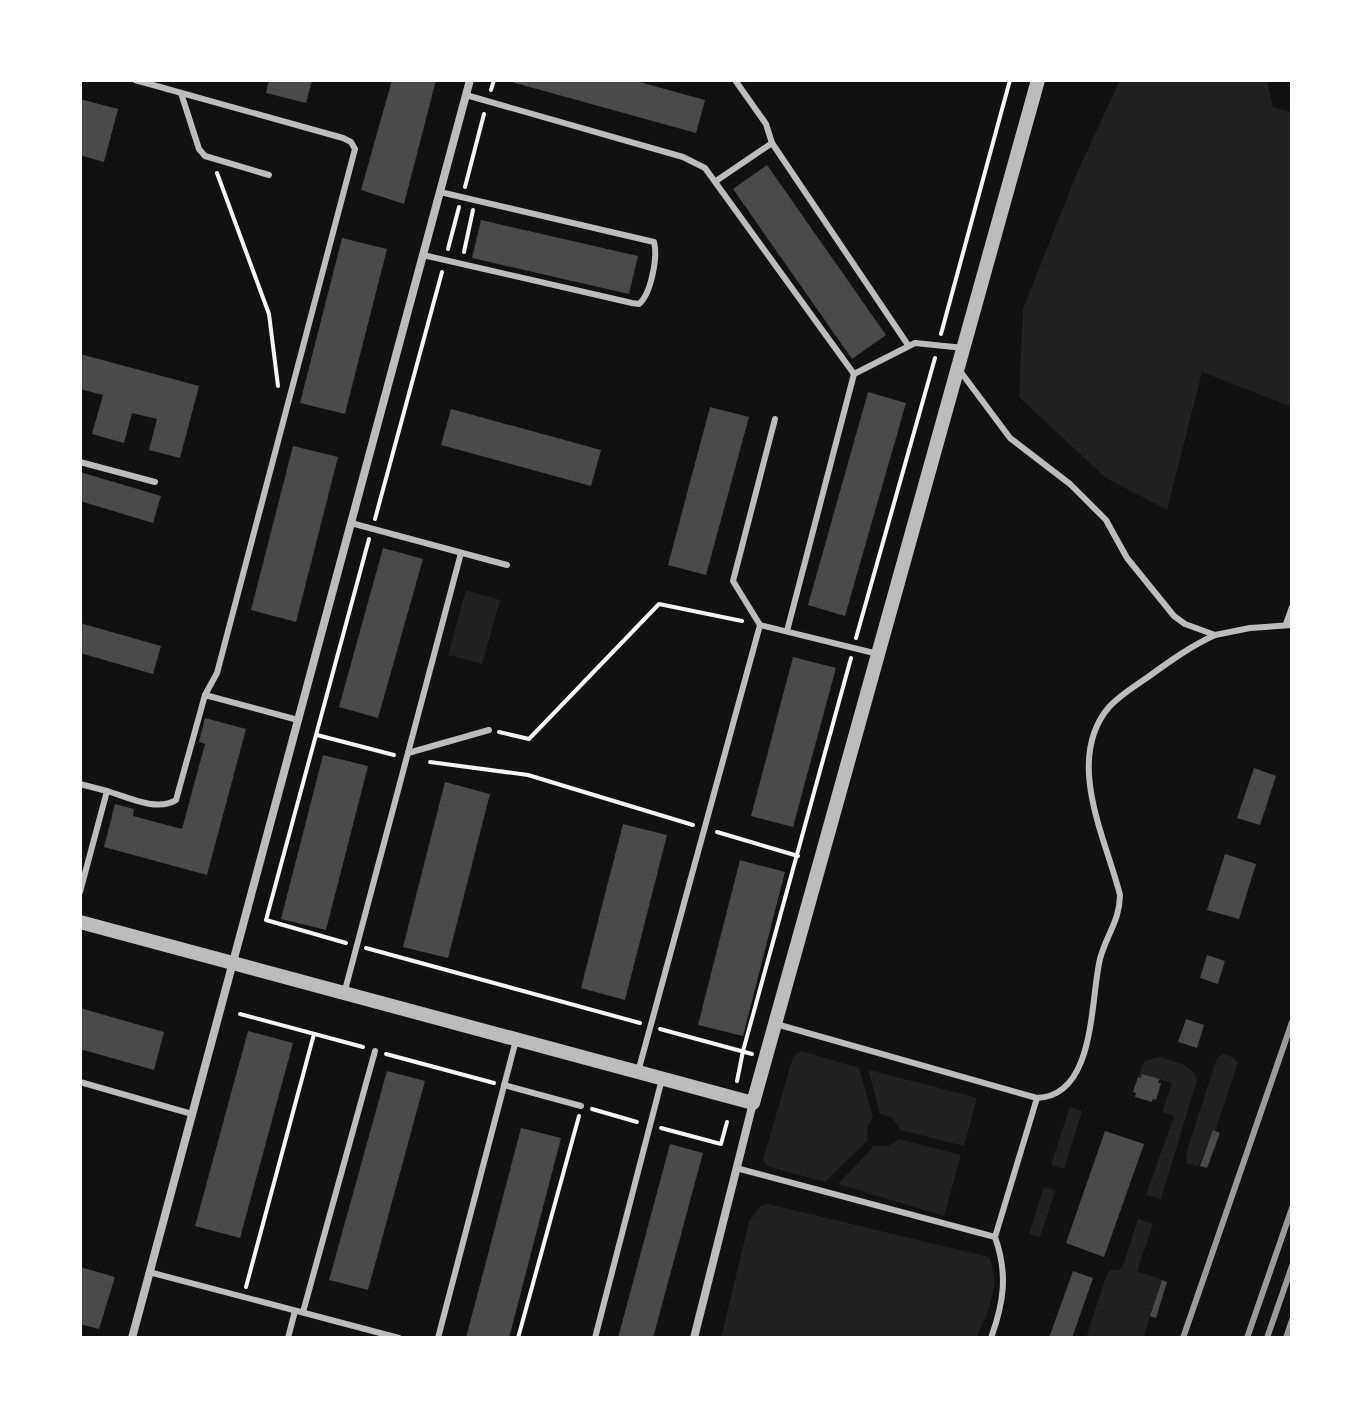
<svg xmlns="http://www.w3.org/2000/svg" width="1372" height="1418" font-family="'Noto Sans',sans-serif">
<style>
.green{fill:#202020}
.building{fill:#4a4a4a}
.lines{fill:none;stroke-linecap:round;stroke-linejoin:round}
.path{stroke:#f5f5f5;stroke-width:4}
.service{stroke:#bcbcbc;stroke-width:6}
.minor{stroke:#bcbcbc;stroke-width:8}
.tertiary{stroke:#bcbcbc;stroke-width:14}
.rail{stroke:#9a9a9a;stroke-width:6}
</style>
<rect width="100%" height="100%" fill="#111"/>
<g class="green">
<path d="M1120,80H1267L1273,107L1292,113V407L1202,372L1167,510L1106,478L1019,397L1023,309L1076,175Z"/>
<path d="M466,590L500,600L482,664L448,655Z"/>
<path d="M801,1051L859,1068L873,1117L867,1128L868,1140L825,1182L769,1167L763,1160L793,1057Z"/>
<path d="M1223,1054L1233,1057L1238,1063L1215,1131H1213L1198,1167L1187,1163L1186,1153L1217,1058Z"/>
<path d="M1159,1057C1174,1062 1192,1063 1197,1080L1161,1199L1146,1195L1174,1116L1162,1112L1172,1083L1143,1074L1141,1078L1138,1077L1145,1061Z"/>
<path d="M870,1070L977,1098L964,1146L901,1130L891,1117L880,1114L869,1072Z"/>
<path d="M1070,1107L1082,1111L1064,1169L1051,1165Z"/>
<path d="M899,1139L961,1155L944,1216L838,1184L874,1146H888Z"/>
<path d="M1044,1187L1055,1191L1040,1237L1029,1234Z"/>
<path d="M768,1204L989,1257C1002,1284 988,1313 976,1338H721L749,1222L760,1206Z"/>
<path d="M1138,1219L1153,1224L1137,1271L1162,1280L1143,1338H1086L1107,1274L1111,1270L1120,1269L1124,1263Z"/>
</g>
<g class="building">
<path d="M269,80H312L306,103L266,93Z"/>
<path d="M392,80H436L404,204L361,190Z"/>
<path d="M632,80L705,100L696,133L508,81Z"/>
<path d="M80,99L118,109L104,162L80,155Z"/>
<path d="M767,165L886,335L852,359L733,189Z"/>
<path d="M481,220L638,256L629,294L472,258Z"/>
<path d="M342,238L387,249L345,414L300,403Z"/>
<path d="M80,354L199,386L180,458L149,450L157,419L132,413L124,443L92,434L103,395L80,389Z"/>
<path d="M868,392L906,403L845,616L808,605Z"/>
<path d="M710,407L749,417L706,575L668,565Z"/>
<path d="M451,409L601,450L591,486L441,445Z"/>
<path d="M293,446L338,457L296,622L251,610Z"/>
<path d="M80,472L161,496L153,523L80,501Z"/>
<path d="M383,548L423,559L378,718L339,707Z"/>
<path d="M80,623L161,646L153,674L80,653Z"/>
<path d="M793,657L836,668L793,827L751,816Z"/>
<path d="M205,718L246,729L207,875L104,847L115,804L134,809L133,816L182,829L205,744L199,742Z"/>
<path d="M323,755L368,766L326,930L281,919Z"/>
<path d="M1254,768L1276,776L1260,825L1237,818Z"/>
<path d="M445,782L490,794L448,958L403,947Z"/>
<path d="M623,824L667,835L625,1000L581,988Z"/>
<path d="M1225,854L1256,864L1239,919L1207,910Z"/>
<path d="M740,860L785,872L743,1036L698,1025Z"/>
<path d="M1207,955L1225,961L1218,984L1200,978Z"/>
<path d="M80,1008L164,1032L154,1070L80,1049Z"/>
<path d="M1186,1019L1204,1025L1197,1048L1178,1042Z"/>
<path d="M248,1031L293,1043L240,1238L195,1226Z"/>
<path d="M387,1071L425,1081L368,1290L329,1280Z"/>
<path d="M1142,1074L1160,1079L1158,1083H1161L1156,1100L1153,1099L1152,1102L1135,1097L1136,1093L1133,1092L1138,1077L1141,1078Z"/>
<path d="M521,1128L561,1138L509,1338H466Z"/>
<path d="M1213,1130L1220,1133L1207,1168L1200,1166Z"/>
<path d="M1105,1131L1144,1144L1104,1257L1066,1243Z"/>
<path d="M670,1144L703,1153L653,1338H618Z"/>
<path d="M80,1267L115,1277L99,1329L80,1324Z"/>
<path d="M1073,1271L1093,1278L1072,1338H1049Z"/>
<path d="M1162,1280L1167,1282L1156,1318L1150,1316Z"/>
</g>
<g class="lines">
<g class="path">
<path d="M491,90L494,80"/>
<path d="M217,173L269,314L278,386"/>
<path d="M465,187L484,114"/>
<path d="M448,249L459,207"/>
<path d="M464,252L473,210"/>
<path d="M941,334L1010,80"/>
<path d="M375,519L442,272"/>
<path d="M856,638L935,358"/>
<path d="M499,732L529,739L659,604L742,621"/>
<path d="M317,735L394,755"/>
<path d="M430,762L528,775L693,825"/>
<path d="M717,832L798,856"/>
<path d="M346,943L266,920L369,539"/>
<path d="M366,948L640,1023"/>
<path d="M240,1014L363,1047"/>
<path d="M660,1029L752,1054"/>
<path d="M386,1054L494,1083"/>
<path d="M737,1081L743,1051L851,658"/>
<path d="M592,1109L637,1122"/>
<path d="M661,1128L721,1144L727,1122"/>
<path d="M246,1287L314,1034"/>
<path d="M518,1338L579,1116"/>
</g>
<g class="service">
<path d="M135,80L343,138L351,142L355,149L217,673L205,695"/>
<path d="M735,80L766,124L772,143"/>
<path d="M181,93L199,149L205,156L269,175"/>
<path d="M466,95L683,157L705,168L854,374"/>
<path d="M716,181L772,143L908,345"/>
<path d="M423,255L632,303L639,304C651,294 658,257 654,242L440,192"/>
<path d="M960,371L1010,438L1070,484L1106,520L1127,558L1174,616L1185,624L1215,635L1250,628L1292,625"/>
<path d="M775,419L733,581L760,625L878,654"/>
<path d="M80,462L155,482"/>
<path d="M351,523L507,565"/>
<path d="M1286,624L1292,607"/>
<path d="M787,631L854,374L915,343L964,348"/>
<path d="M408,753L489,730"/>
<path d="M80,784L107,791L80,892"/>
<path d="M107,791C127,797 157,812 176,800L205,695L298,720"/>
<path d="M344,994L461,553"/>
<path d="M638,1072L760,625"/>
<path d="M80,1082L192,1114"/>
<path d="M504,1085L581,1106"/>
<path d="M1037,1098C1096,1096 1090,1000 1100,959C1106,936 1120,920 1120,895C1106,839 1064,760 1109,707C1120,695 1135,686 1148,677C1170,661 1191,646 1215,635"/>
<path d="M736,1168L995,1237L1037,1098L776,1024"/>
<path d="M149,1272L399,1338"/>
<path d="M303,1312L375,1051"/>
<path d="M288,1338L295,1311"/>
<path d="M438,1338L516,1040"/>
<path d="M595,1338L662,1079"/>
<path d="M991,1338C1004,1302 1008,1274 995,1237"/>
</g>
<g class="minor">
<path d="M132,1338L470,80"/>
<path d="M694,1338L753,1103"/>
</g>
<path class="tertiary" d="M80,922L753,1103L1038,80"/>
<g class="rail">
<path d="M1183,1338L1292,1022"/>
<path d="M1247,1338L1292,1208"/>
<path d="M1267,1338L1292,1266"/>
<path d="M1286,1338L1292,1320"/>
</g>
</g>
<rect width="1372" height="1418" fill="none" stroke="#ffffff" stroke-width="164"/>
</svg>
